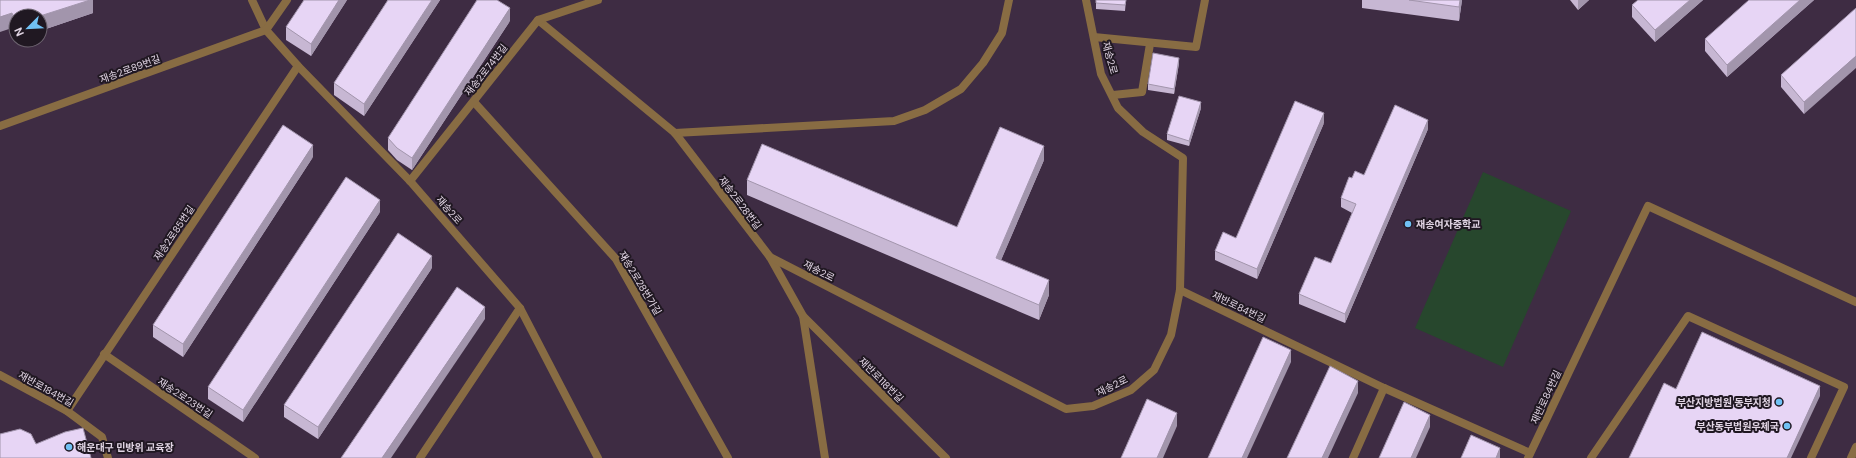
<svg xmlns="http://www.w3.org/2000/svg" width="1856" height="458" font-family="'DM Sans','Noto Sans KR',sans-serif">
<style>
.green{fill:#27472d}
.lines{fill:none;stroke-linecap:round;stroke-linejoin:round}
.lane{stroke:#886c43;stroke-width:8}
.street{stroke:#886c43;stroke-width:8}
.wall{fill:#c7b7d3}
.shaded-wall{fill:#a295ac}
.building{fill:#e7d5f5;stroke:#a295ac}
.poi-dot{fill:#70c1f4;stroke:#201822;stroke-width:1.5}
.labels{text-anchor:middle;dominant-baseline:central;stroke-width:4;stroke-linejoin:round;paint-order:stroke}
.street-label{font-size:10px;fill:#e1d5e4;stroke:#201822}
.poi-label{font-size:10px;font-weight:bold;fill:#e1d5e4;stroke:#201822;text-anchor:start}
</style>
<rect width="100%" height="100%" fill="#3e2c43"/>
<path class="green" d="M1483,172L1571,211L1503,367L1415,328Z"/>
<g class="lines">
<g class="lane">
<path d="M675,133L894,121L925,110L961,89L983,63L1002,33L1009,0"/>
<path d="M1591,458L1688,316L1844,387L1811,458"/>
<path d="M1851,458L1856,447"/>
</g>
<g class="street">
<path d="M252,0L266,30L298,66L410,181L520,308L598,458"/>
<path d="M538,20L675,133L770,257L803,316L825,458"/>
<path d="M1094,37L1196,47L1205,0"/>
<path d="M1113,95L1142,92L1150,44"/>
<path d="M474,102L616,259L728,458"/>
<path d="M0,126L266,30L287,0"/>
<path d="M410,181L538,20L598,0"/>
<path d="M770,257L1066,409L1093,406L1131,390L1154,370L1171,335L1180,290L1183,158L1143,132L1118,108L1101,74L1086,0"/>
<path d="M1180,290L1384,388L1530,453"/>
<path d="M803,316L946,458"/>
<path d="M104,354L255,458"/>
<path d="M0,375L67,411L102,437L108,458"/>
<path d="M67,411L298,66"/>
<path d="M420,458L520,308"/>
<path d="M1353,458L1384,388"/>
<path d="M1528,458L1648,206L1856,302"/>
</g>
</g>
<g class="wall">
<path d="M0,0H93V13L40,31V16L16,39L12,28Z"/>
<path d="M347,0L311,56L286,40V27Z"/>
<path d="M388,0H440L364,116L334,95V83Z"/>
<path d="M1096,0H1126L1125,11L1096,9Z"/>
<path d="M1362,0H1462L1459,21L1362,8Z"/>
<path d="M1570,0H1589L1578,10Z"/>
<path d="M1638,0H1703L1655,42L1632,17V5Z"/>
<path d="M1749,0H1814L1727,77L1705,51V39Z"/>
<path d="M1856,8L1804,114L1781,87V75Z"/>
<path d="M510,21L412,170L397,160L388,150V138Z"/>
<path d="M1179,63L1174,94L1148,90V84Z"/>
<path d="M1201,108L1189,146L1167,140V134Z"/>
<path d="M1324,123L1257,279L1215,260V251L1236,238Z"/>
<path d="M1428,129L1345,323L1299,304V294L1331,263L1352,213L1341,207V198L1352,178L1364,175Z"/>
<path d="M313,157L183,357L153,337V325Z"/>
<path d="M1044,160L1001,260L1049,295L1039,320L747,195V180L957,227Z"/>
<path d="M380,212L243,422L208,399V387Z"/>
<path d="M432,268L318,439L284,417V405Z"/>
</g>
<g class="shaded-wall">
<path d="M90,0H93V13L40,31V16Z"/>
<path d="M339,0H347L311,56V44Z"/>
<path d="M432,0H440L364,116V104Z"/>
<path d="M1460,0H1462L1459,21V7Z"/>
<path d="M1578,0H1589L1578,10Z"/>
<path d="M1690,0H1703L1655,42V30Z"/>
<path d="M1800,0H1814L1727,77V65Z"/>
<path d="M510,8V21L412,170V158Z"/>
<path d="M12,13V28L0,32V17Z"/>
<path d="M1856,56V68L1804,114V102Z"/>
<path d="M1179,58V63L1174,94V89Z"/>
<path d="M1201,102V108L1189,146V141Z"/>
<path d="M1324,113V123L1257,279V269Z"/>
<path d="M1428,120V129L1345,323V314Z"/>
<path d="M313,145V157L183,357V344Z"/>
<path d="M1044,146V160L996,272V258Z"/>
<path d="M380,200V212L243,422V410Z"/>
<path d="M432,256V268L318,439V427Z"/>
<path d="M1049,280V295L1039,320V305Z"/>
<path d="M485,307V319L391,458H382Z"/>
<path d="M1291,350V362L1247,458H1242Z"/>
<path d="M1358,381V393L1328,458H1322Z"/>
<path d="M1820,386V396L1791,458H1787Z"/>
<path d="M1177,413V426L1163,458H1157Z"/>
<path d="M1430,415V427L1416,458H1411Z"/>
<path d="M1500,448V458H1496Z"/>
</g>
<g class="building">
<path d="M0,0H90L40,16H16V24L12,13L0,17Z"/>
<path d="M304,0H339L311,44L286,27Z"/>
<path d="M388,0H432L364,104L334,83Z"/>
<path d="M477,0H497L510,8L412,158L397,148L388,138Z"/>
<path d="M1096,0H1126L1125,5L1096,3Z"/>
<path d="M1409,0H1460L1459,7Z"/>
<path d="M1638,0H1690L1655,30L1632,5Z"/>
<path d="M1749,0H1800L1727,65L1705,39Z"/>
<path d="M1856,8V56L1804,102L1781,75Z"/>
<path d="M1153,53L1179,58L1174,89L1148,84Z"/>
<path d="M1179,96L1201,102L1189,141L1167,134Z"/>
<path d="M1295,101L1324,113L1257,269L1215,251L1223,232L1236,238Z"/>
<path d="M1395,105L1428,120L1345,314L1299,294L1315,257L1331,263L1356,204L1341,198L1349,177L1352,178L1355,171L1364,175Z"/>
<path d="M283,125L313,145L183,344L153,325Z"/>
<path d="M1000,127L1044,146L996,258L1049,280L1039,305L747,180L762,144L957,227Z"/>
<path d="M346,177L380,200L243,410L208,387Z"/>
<path d="M398,233L432,256L318,427L284,405Z"/>
<path d="M457,287L485,307L382,458H341Z"/>
<path d="M1702,332L1820,386L1787,458H1629L1664,383L1676,389Z"/>
<path d="M1263,337L1291,350L1242,458H1208Z"/>
<path d="M1330,366L1358,381L1322,458H1287Z"/>
<path d="M1147,399L1177,413L1157,458H1121Z"/>
<path d="M1404,402L1430,415L1411,458H1379Z"/>
<path d="M83,428L91,458H0V434L20,429L31,434L36,444L65,432Z"/>
<path d="M1471,435L1500,448L1496,458H1461Z"/>
</g>
<g class="poi-dot">
<circle cx="1408" cy="224" r="4"/>
<circle cx="1779" cy="402" r="4"/>
<circle cx="1787" cy="426" r="4"/>
<circle cx="69" cy="447" r="4"/>
</g>
<g class="labels">
<g class="street-label">
<text transform="translate(1110 58) rotate(75)">재송2로</text>
<text transform="translate(130 69) rotate(-20)">재송2로89번길</text>
<text transform="translate(486 70) rotate(-52)">재송2로74번길</text>
<text transform="translate(740 203) rotate(53)">재송2로28번길</text>
<text transform="translate(449 210) rotate(49)">재송2로</text>
<text transform="translate(174 233) rotate(-56)">재송2로85번길</text>
<text transform="translate(819 271) rotate(27)">재송2로</text>
<text transform="translate(640 283) rotate(59)">재송2로28번가길</text>
<text transform="translate(1239 307) rotate(26)">재반로84번길</text>
<text transform="translate(881 380) rotate(45)">재반로118번길</text>
<text transform="translate(1112 386) rotate(-26)">재송2로</text>
<text transform="translate(46 389) rotate(29)">재반로184번길</text>
<text transform="translate(1546 397) rotate(-65)">재반로84번길</text>
<text transform="translate(185 398) rotate(34)">재송2로23번길</text>
</g>
<g class="poi-label">
<text x="1416" y="224">재송여자중학교</text>
<text x="1771" y="402" text-anchor="end">부산지방법원 동부지청</text>
<text x="1779" y="426" text-anchor="end">부산동부법원우체국</text>
<text x="77" y="447">해운대구 민방위 교육장</text>
</g>
</g>
<g transform="translate(28 28) rotate(246)"><circle r="19" fill="#201822" stroke="#6d6470"/>
<path d="M0-3L7 15L0 10L-7 15Z" fill="#70c1f4"/>
<text y="-6" font-size="11" font-weight="bold" text-anchor="middle" fill="#e1d5e4">N</text>
</g>
</svg>
